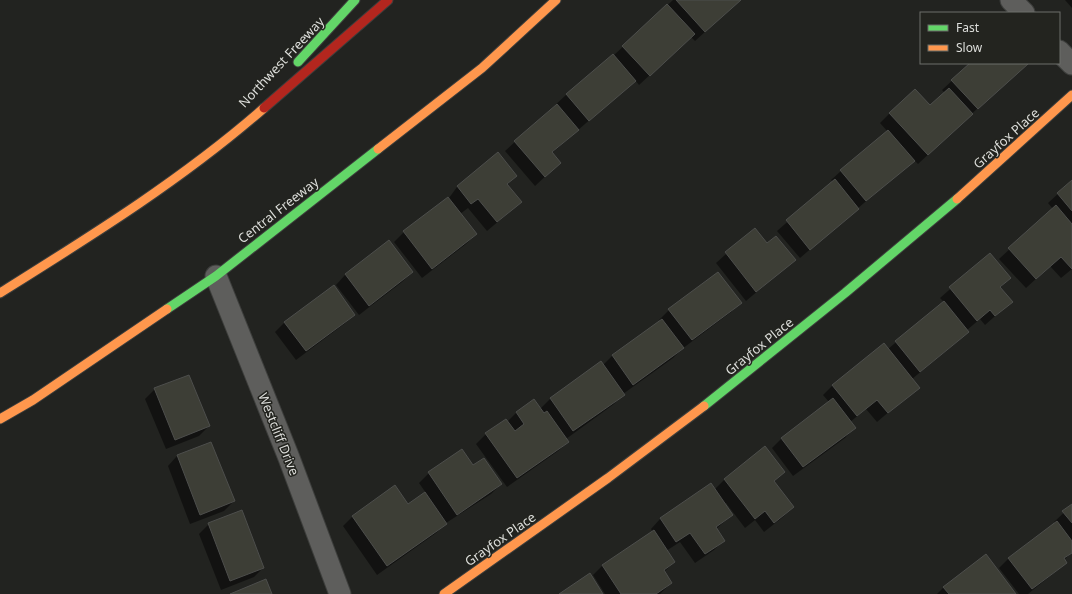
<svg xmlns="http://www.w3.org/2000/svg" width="1072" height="594" font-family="'Noto Sans',sans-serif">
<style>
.shadow{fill:#0007}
.building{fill:#3d3e36;stroke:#4d4e4c}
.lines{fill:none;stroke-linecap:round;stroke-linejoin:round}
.street-casing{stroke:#3d3e3c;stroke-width:23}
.fast-casing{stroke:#3d3e3c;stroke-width:11}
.slow-casing{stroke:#3d3e3c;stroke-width:11}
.jam-casing{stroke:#3d3e3c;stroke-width:11}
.street{stroke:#5e5e5c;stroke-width:21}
.fast{stroke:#63d668;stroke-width:9}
.slow{stroke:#ff974d;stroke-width:9}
.jam{stroke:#b3261e;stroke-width:9}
.labels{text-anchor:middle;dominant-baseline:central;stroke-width:3;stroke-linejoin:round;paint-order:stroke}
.street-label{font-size:13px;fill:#dddedb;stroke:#23241f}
</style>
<rect width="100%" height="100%" fill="#222320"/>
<g class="shadow">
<path d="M673,0H740L695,41L691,37L639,85L635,80L552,153L550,172L535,186L505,151L566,95L613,56Z"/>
<path d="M1065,0H1072V8Z"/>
<path d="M971,63H1026L918,164L914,160L800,258L777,231L833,182L831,180L841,171L888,132L880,123L890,113L930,107L945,93L942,90Z"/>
<path d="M497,154L516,176L507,185L521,202L487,231L468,208L460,214L476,234L466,244L422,278L394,242L404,232L449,198L457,187Z"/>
<path d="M1072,181V269L1061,278L1050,266L1026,288L999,259L1053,209L1048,203Z"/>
<path d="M754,229L766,245L794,260L746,301L716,263Z"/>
<path d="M389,242L412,272L402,282L359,315L336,285L345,275Z"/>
<path d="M990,254L1010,278L1000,288L1011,302L985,325L980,319L967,330L968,331L958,341L912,379L918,387L877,422L866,409L850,422L854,428L845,438L793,476L772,448L782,438L829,402L823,395L833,385L888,349L944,302L940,298Z"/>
<path d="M740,303L731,312L682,349L673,358L623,394L614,404L566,439L568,442L558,451L507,487L476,444L486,434L507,422L516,413L534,401L540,409L550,399L601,363L603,365L612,356L661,321L659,320L669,310Z"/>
<path d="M354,315L344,324L296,360L275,332L285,322Z"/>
<path d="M155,389L209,426L199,436L166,449L145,399Z"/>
<path d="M462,450L473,466L501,484L491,494L446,523L436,533L377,575L343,526L352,517L395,487L408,505L426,493L419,483L429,473Z"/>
<path d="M177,456L234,501L224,511L190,524L168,466Z"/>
<path d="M784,472L773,482L792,507L783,517L764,532L755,520L745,528L726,503L724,504L732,515L716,529L724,540L714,550L695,563L680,542L666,551L674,562L664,572L671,583L660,594H605L593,575L602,566L653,532L651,529L660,519L710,484L714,490L725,479Z"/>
<path d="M1072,505V552L1064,560L1066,563L1028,594H1019L999,568L1009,558L1055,524L1054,522Z"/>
<path d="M209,524L263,568L254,577L221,590L199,534Z"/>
<path d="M944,587L1015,594H937Z"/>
</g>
<g class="building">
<path d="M676,0H741L705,32Z"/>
<path d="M667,4L695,34L650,76L622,46Z"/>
<path d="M613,54L636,81L589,121L566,94Z"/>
<path d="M970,63H1027L1028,64L978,109L951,80Z"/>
<path d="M949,88L973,114L928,155L889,113L915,89L930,105Z"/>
<path d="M557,104L579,130L552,152L561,163L545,177L514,141Z"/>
<path d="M888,130L915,161L866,201L840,170Z"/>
<path d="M498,152L517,176L507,184L522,202L497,222L478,199L471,204L457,186Z"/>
<path d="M835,179L859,209L810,250L786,220Z"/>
<path d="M1072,180V211L1057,193Z"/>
<path d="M448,197L477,234L432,269L403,231Z"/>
<path d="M1056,205L1072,224V269L1061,257L1036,279L1008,248Z"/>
<path d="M755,228L767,243L776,236L796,260L756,292L725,252Z"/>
<path d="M389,240L413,272L369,306L345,274Z"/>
<path d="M990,253L1011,278L1000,287L1013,302L995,316L990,310L977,321L949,287Z"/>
<path d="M718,272L742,303L692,340L668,309Z"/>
<path d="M334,285L355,315L306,351L284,322Z"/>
<path d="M944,301L969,332L920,372L895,341Z"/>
<path d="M662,319L684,348L633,385L612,355Z"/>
<path d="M884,343L920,388L888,413L877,400L857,416L832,385Z"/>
<path d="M601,361L625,395L573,431L550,398Z"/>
<path d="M189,375L210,426L175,440L154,388Z"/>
<path d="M833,398L856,428L803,467L781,438Z"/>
<path d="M534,399L544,413L547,411L569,442L517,478L485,433L506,419L515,431L524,424L516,412Z"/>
<path d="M211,442L235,501L200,515L177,455Z"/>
<path d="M765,446L785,472L774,481L794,507L774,523L765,511L755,519L724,479Z"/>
<path d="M462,449L473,465L484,458L502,484L457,515L428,472Z"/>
<path d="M711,483L733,515L716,527L725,541L705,554L690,533L676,542L660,518Z"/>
<path d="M395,485L408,504L425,492L447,524L387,566L352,516Z"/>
<path d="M1072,504V523L1062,511Z"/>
<path d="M242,510L264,568L230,581L208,523Z"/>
<path d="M1057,521L1072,541V553L1064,558L1067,563L1032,589L1008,558Z"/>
<path d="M654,530L675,562L664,570L672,583L656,594H621L602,565Z"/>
<path d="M986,554L1016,594H949L943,587Z"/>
<path d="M590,573L603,594H559Z"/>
<path d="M266,579L272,594H230Z"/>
</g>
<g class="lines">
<g class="street-casing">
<g id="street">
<path d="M1011,0L1024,13"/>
<path d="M1059,51L1072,64"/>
<path d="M216,276L289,458L340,594"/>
</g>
</g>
<g class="fast-casing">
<g id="fast">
<path d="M298,62L355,0"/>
<path d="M167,309L216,276L378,149"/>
<path d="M704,406L845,293L957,199"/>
</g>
</g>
<g class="slow-casing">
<g id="slow">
<path d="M378,149L482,68L556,0"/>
<path d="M957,199L1072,95"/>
<path d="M0,293C91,236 183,179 264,108"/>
<path d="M0,419L33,400L167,309"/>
<path d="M444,594L608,478L704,406"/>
</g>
</g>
<g class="jam-casing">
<path id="jam" d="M264,108L388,0"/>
</g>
<use href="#street" class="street"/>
<use href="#fast" class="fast"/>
<use href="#slow" class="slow"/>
<use href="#jam" class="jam"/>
</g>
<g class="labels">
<g class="street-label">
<text transform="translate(281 62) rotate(-47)">Northwest Freeway</text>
<text transform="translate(1006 138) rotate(-42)">Grayfox Place</text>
<text transform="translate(278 210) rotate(-38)">Central Freeway</text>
<text transform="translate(759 346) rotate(-39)">Grayfox Place</text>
<text transform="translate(279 434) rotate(68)">Westcliff Drive</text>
<text transform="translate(500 539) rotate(-35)">Grayfox Place</text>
</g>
</g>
<rect x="920" y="12" width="140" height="52" fill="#23241f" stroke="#6d6e6a"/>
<rect x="928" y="25" width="20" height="6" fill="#63d668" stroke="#6d6e6a"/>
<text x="956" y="32" font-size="12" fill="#dddedb">Fast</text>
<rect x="928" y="45" width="20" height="6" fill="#ff974d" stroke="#6d6e6a"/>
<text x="956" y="52" font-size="12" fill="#dddedb">Slow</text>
</svg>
